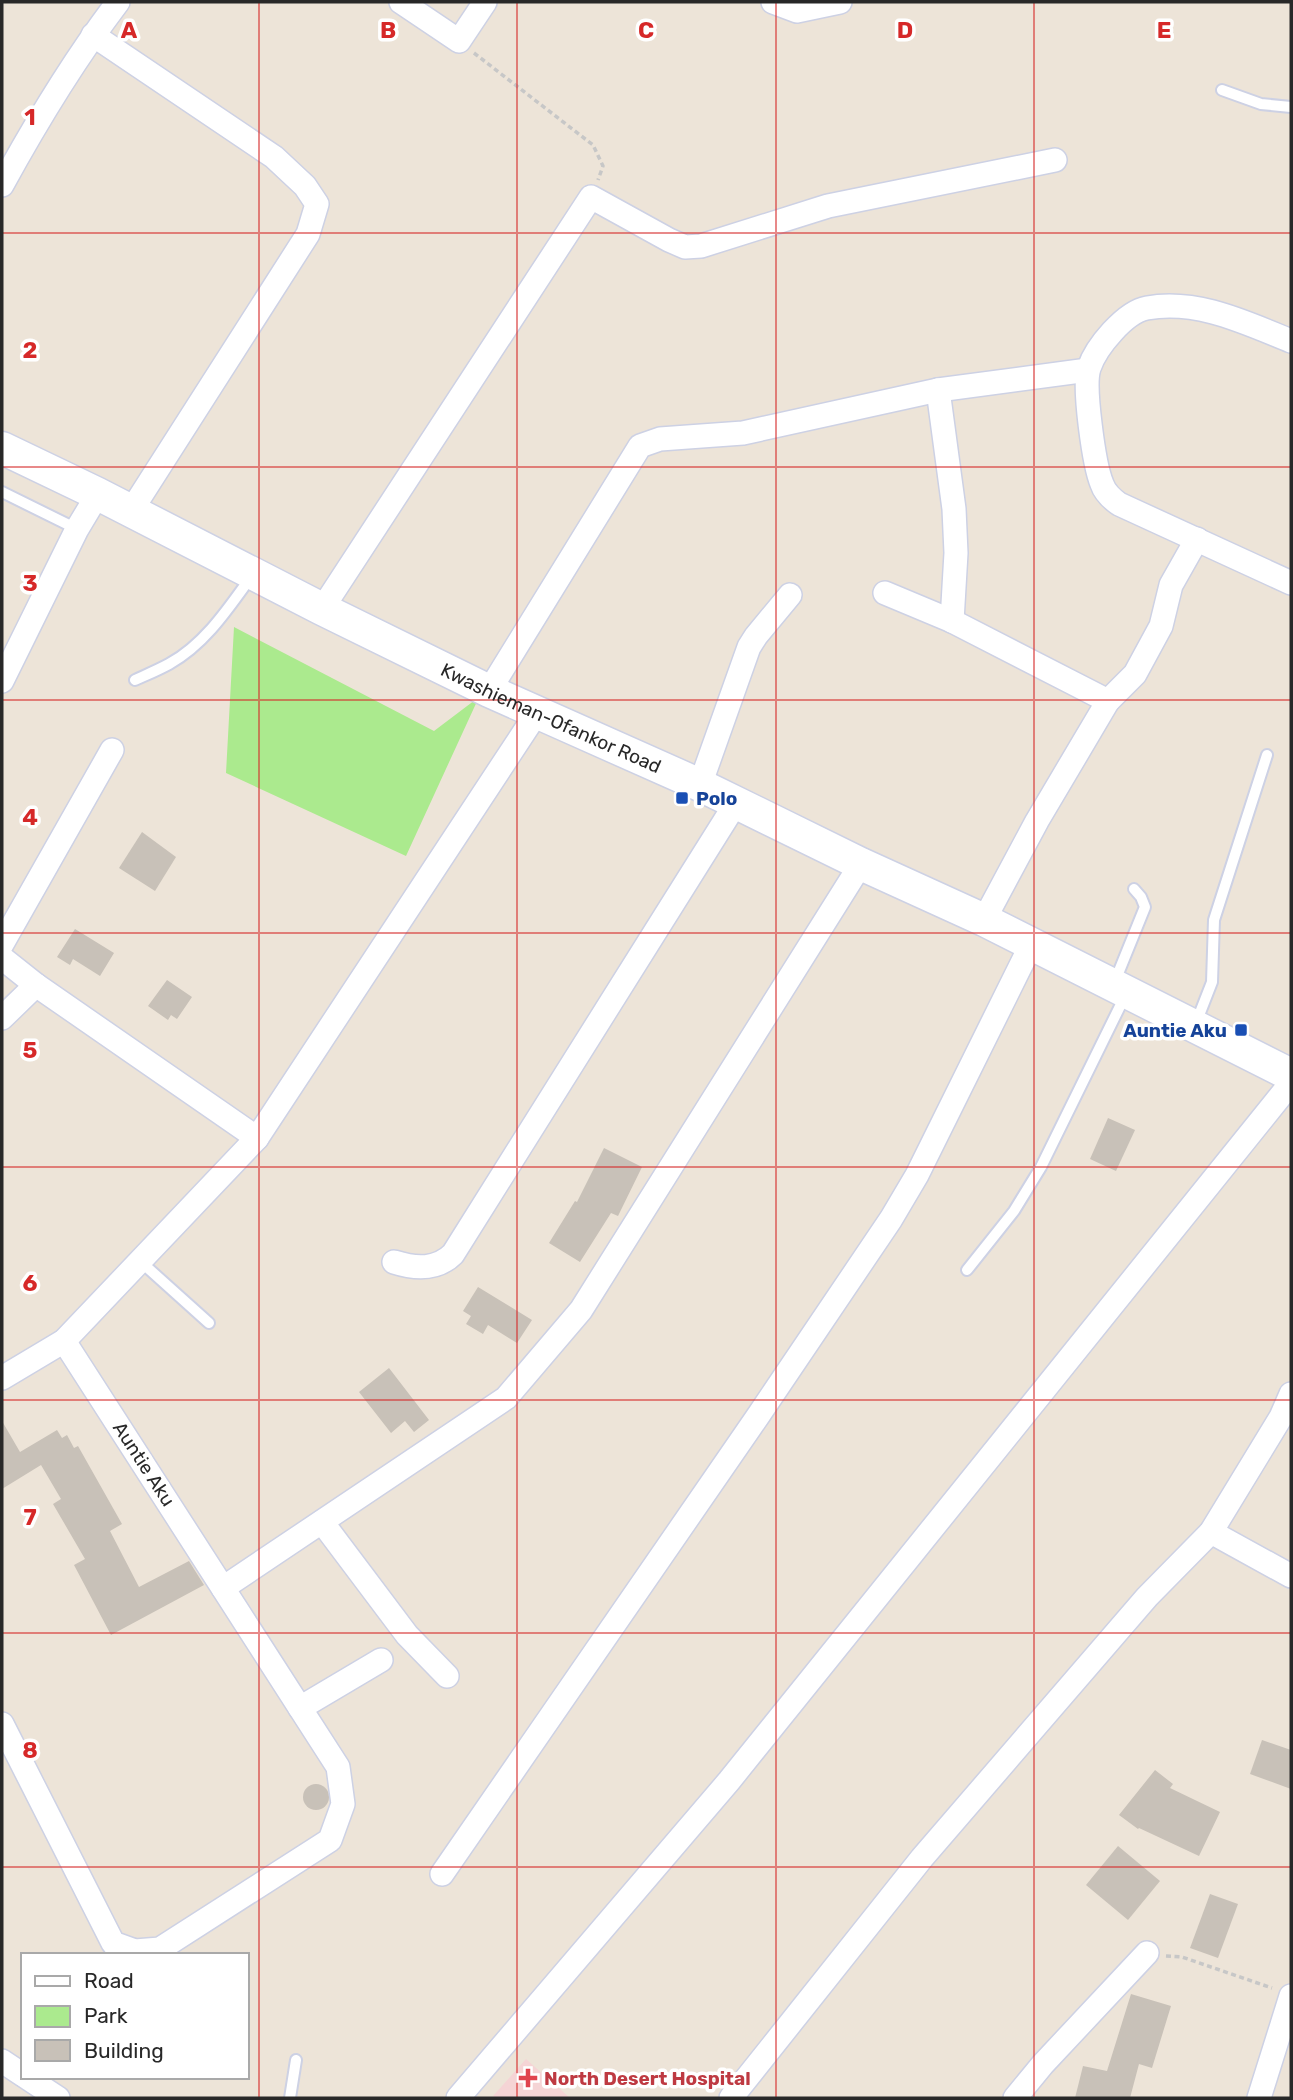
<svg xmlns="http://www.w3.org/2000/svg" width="1293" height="2100" font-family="Rubik,sans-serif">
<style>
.medical{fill:#f5d4d5}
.green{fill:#abea8e}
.building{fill:#c8c1b8}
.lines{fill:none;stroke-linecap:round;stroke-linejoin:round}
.lane-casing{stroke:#cdd1e4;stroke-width:14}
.street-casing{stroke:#cdd1e4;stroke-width:26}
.secondary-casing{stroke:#cdd1e4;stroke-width:35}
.path{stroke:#c7c7c7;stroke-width:3.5;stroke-dasharray:5 3.5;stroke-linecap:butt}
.lane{stroke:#fff;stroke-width:10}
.street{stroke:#fff;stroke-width:23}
.secondary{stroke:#fff;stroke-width:32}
.grid{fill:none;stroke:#d62828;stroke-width:2;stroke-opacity:0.55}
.transit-dot{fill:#1a4fb4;stroke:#fff;stroke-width:2.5}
.health-dot{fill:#e0444e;stroke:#fff;stroke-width:2.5}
.labels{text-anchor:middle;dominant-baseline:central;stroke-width:7;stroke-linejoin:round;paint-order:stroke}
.street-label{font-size:19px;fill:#282828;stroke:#fff}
.transit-label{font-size:19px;font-weight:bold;fill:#164399;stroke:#fff;text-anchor:start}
.health-label{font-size:19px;font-weight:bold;fill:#be3a42;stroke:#fff;text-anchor:start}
.grid-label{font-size:23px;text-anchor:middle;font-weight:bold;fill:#d62828;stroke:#fff;stroke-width:7;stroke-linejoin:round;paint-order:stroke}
</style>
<rect width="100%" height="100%" fill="#ede4d8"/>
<path class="medical" d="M526,2059L570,2098H496L493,2096Z"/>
<path class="green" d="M234,627L434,731L479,697L406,856L226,773Z"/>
<g class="building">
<path d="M142,832L176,857L155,891L119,868Z"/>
<path d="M75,929L114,953L100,976L73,959L70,965L57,957Z"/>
<path d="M167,980L192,997L177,1019L171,1015L168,1020L148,1006Z"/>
<path d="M1108,1118L1135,1130L1116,1171L1090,1159Z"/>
<path d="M604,1148L642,1167L618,1216L611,1213L580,1262L549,1243L575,1201L577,1202Z"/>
<path d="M478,1287L532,1320L517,1343L488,1325L483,1334L466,1324L471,1316L463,1311Z"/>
<path d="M389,1368L429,1420L414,1432L405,1421L391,1433L359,1392Z"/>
<path d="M2,1421L20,1452L57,1430L62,1438L67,1435L74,1448L78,1446L122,1524L110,1531L139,1587L189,1561L204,1585L111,1635L74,1565L85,1559L53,1504L61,1499L41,1465L2,1489Z"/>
<path d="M1262,1740L1291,1750V1789L1250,1774Z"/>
<path d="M1155,1770L1173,1784L1170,1788L1220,1812L1199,1856L1139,1828L1138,1829L1119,1815Z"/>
<circle cx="316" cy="1797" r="13"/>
<path d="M1118,1846L1160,1881L1128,1920L1086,1885Z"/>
<path d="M1210,1894L1238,1904L1218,1958L1190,1948Z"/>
<path d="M1131,1994L1171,2006L1152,2068L1139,2064L1130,2098H1075L1083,2066L1107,2071Z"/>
</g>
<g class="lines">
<g class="lane-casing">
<g id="lane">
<path d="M1222,90L1261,104L1291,107"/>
<path d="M2,492L77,529"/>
<path d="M135,680C146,675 158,670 169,664C204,645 228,609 251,577"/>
<path d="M1115,981L1145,907L1141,897L1134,889"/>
<path d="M1196,1023L1212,982L1214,920L1267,755"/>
<path d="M140,1261L209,1323"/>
<path d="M967,1270L1014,1211L1041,1167L1126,994"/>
<path d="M290,2098L296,2060"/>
</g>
</g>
<g class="street-casing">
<g id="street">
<path d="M401,2L459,41L485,2"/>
<path d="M773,2L797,11L840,2"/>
<path d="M93,35L274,157L305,186L317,204L308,234L131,511"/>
<path d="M2,185C37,121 74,60 118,2"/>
<path d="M1291,341C1246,323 1198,299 1147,308C1125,312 1096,347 1089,368C1083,386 1094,465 1102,484C1105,493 1112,499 1119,504L1291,583"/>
<path d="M938,390L954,509L956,553L952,621"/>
<path d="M885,593L952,621L1108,701"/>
<path d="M322,609L591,197L669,240L685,247L701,246L828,206L1055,160"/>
<path d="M2,681L77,529L98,494"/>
<path d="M489,691L640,446L660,439L743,433L938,390L1088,370"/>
<path d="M700,785L749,647L756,636L790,595"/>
<path d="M984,920L1037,821L1108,701L1135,674L1161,626L1171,585L1197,539"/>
<path d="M2,944L112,750"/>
<path d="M2,958L36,985L257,1138"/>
<path d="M2,1018L36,985"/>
<path d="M394,1262C416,1269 437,1270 453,1254L736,803"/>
<path d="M2,1378L64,1341L257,1138L538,711"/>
<path d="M322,1522L407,1635L447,1676"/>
<path d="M1211,1532L1291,1576"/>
<path d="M223,1588L506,1398L581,1310L861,864"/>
<path d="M300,1708L381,1660"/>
<path d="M2,1724L113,1943L135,1951L160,1949L330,1840L343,1804L338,1767L64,1341"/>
<path d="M442,1874L758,1416L891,1219L917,1175L1032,943"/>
<path d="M2,2061L23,2075"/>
<path d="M26,2077L58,2098"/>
<path d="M458,2098L729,1781L1291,1083"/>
<path d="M731,2098L922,1858L1147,1597L1211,1532L1281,1417L1291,1394"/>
<path d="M1015,2098L1043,2064L1147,1953"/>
<path d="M1259,2098L1291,1996"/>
</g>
</g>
<g class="secondary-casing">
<g id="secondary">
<path id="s1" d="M2,448L98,494L322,609L489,691L700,785L861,864L984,920L1291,1075"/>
</g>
</g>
<g class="path">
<path d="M474,53L593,145L603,166L598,180"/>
<path d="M1166,1956L1182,1957L1272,1988"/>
</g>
<use href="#lane" class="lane"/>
<use href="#street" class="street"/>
<use href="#secondary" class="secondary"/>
</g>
<path class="grid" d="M259,2V2098M517,2V2098M776,2V2098M1034,2V2098M2,233H1291M2,467H1291M2,700H1291M2,933H1291M2,1167H1291M2,1400H1291M2,1633H1291M2,1867H1291"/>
<g class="transit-dot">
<rect x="675" y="791" width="14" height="14" rx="3.5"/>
<rect x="1234" y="1023" width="14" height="14" rx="3.5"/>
</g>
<path class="health-dot" d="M524.5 2067.5h7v7h7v7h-7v7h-7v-7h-7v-7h7z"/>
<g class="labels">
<g class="street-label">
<text stroke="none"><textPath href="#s1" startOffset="612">Kwashieman-Ofankor Road</textPath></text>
<text transform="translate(144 1464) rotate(57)">Auntie Aku</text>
</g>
<g class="transit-label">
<text x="696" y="798">Polo</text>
<text x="1227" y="1030" text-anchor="end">Auntie Aku</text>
</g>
<g class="health-label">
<text x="544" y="2078">North Desert Hospital</text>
</g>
</g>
<g class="grid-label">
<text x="129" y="38">A</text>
<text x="388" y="38">B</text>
<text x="646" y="38">C</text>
<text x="905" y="38">D</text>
<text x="1164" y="38">E</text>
<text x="30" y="125">1</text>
<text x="30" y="358">2</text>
<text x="30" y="591">3</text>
<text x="30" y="825">4</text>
<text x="30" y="1058">5</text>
<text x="30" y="1291">6</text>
<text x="30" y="1525">7</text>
<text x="30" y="1758">8</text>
</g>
<rect width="1293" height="2100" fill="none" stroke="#282828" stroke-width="7"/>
<rect x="21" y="1953" width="228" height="126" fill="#ffffff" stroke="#a9a9a9" stroke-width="2"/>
<rect x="35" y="1976" width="35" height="10" fill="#ffffff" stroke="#a9a9a9" stroke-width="2"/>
<text x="84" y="1988" font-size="21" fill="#282828">Road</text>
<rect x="35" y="2006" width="35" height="21" fill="#abea8e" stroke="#a9a9a9" stroke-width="2"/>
<text x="84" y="2023" font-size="21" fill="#282828">Park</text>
<rect x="35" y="2040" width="35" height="21" fill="#c8c1b8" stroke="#a9a9a9" stroke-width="2"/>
<text x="84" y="2058" font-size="21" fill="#282828">Building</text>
</svg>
